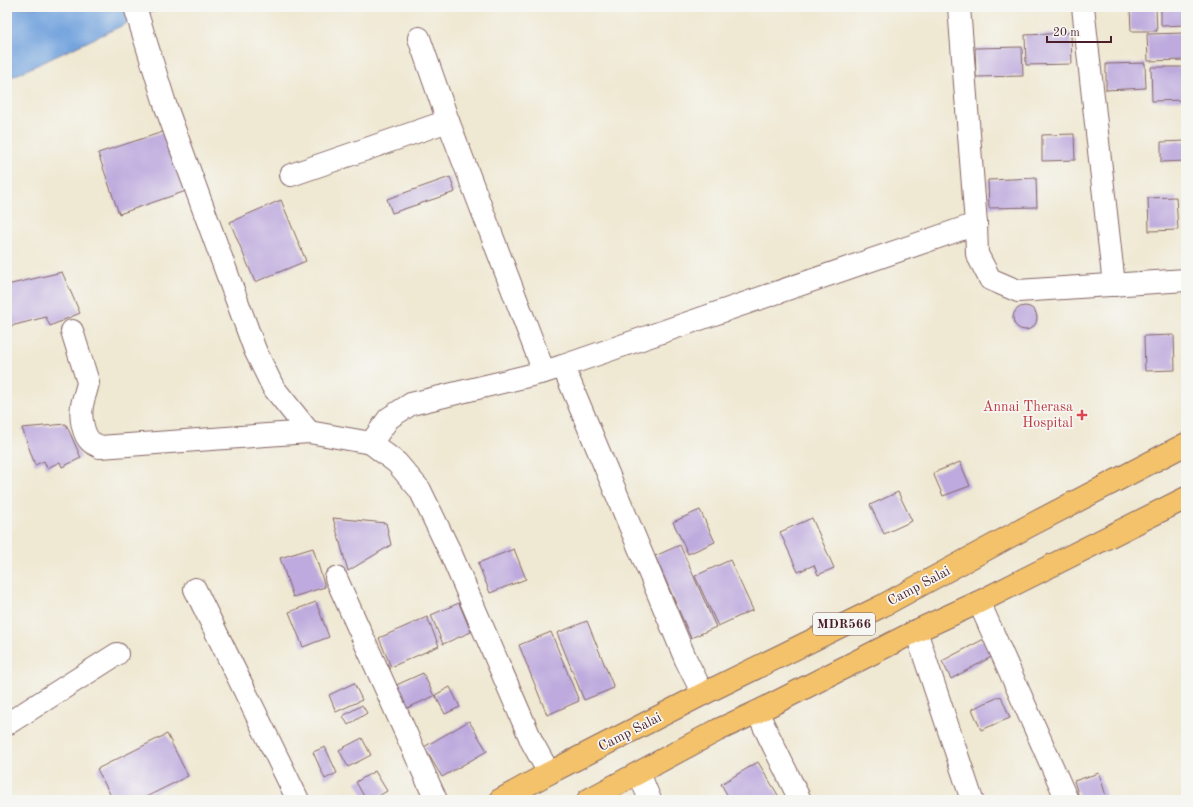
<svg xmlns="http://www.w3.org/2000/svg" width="1193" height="807" font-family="'Old Standard TT',serif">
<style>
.water{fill:#74a4de;stroke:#5f6284}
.building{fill:#beaade}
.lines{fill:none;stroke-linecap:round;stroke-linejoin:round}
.street-casing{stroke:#846565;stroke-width:24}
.primary-casing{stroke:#846565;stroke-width:24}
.street{stroke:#fff;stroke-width:22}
.primary{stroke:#f3c26a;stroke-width:22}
.health-dot{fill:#e0444e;stroke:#f6f6f2;stroke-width:1.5}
.labels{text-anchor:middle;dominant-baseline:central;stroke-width:3.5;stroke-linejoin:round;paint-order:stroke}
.shield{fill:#f6f6f2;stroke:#7e6067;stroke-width:1}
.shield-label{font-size:13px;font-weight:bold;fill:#4a1f2b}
.health-label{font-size:14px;fill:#be3a42;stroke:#f6f6f2;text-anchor:end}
.street-label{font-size:14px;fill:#4a1f2b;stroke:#f6f6f2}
</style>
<rect width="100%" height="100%" fill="#f6f6f2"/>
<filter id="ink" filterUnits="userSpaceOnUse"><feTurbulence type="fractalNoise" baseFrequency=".025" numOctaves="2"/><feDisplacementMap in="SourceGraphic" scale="8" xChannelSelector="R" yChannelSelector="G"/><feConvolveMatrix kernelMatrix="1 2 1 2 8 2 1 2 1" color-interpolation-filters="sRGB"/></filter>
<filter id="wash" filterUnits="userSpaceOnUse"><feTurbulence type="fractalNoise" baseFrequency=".012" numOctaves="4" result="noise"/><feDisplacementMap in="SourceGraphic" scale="16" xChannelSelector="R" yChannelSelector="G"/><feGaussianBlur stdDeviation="0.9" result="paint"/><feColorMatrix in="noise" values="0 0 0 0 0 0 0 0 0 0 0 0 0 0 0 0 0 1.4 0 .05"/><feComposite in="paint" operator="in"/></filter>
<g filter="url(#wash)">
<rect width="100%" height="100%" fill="#efe8d2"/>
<path class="water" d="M7,7H162L7,79Z"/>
<g id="blocks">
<g class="building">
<path d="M1130,7H1156L1157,31H1131Z"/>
<path d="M1161,7H1186V25L1161,26Z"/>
<path d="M1071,33L1072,64L1026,65L1025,35Z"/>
<path d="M1186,33V60L1148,61L1147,34Z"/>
<path d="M1022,47L1023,76L976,77L975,48Z"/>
<path d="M1145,63L1146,88L1106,90V64Z"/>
<path d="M1151,67H1186V100L1152,101Z"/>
<path d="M172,129L192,189L119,214L98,153Z"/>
<path d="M1074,134L1075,160L1042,161V135Z"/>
<path d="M1186,141V161L1161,162V142Z"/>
<path d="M450,177L455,192L392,213L387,199Z"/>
<path d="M1036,178L1037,207L989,208L988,180Z"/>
<path d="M1176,197L1178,230L1149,231L1148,198Z"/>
<path d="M281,200L306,261L255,282L230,222Z"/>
<path d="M62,272L80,313L50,326L46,317L7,327V285Z"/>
<circle cx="1025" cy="318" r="12"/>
<path d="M1174,335L1175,370L1145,371L1144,336Z"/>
<path d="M66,424L81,458L62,467L60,462L47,468L44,461L35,465L22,428Z"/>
<path d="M960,462L970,486L943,496L933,473Z"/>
<path d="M898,492L912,521L884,534L870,505Z"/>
<path d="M700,510L715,542L688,554L673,522Z"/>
<path d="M333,518L386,523L391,545L348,571Z"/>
<path d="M812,518L834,568L818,575L814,565L798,572L780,532Z"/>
<path d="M680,545L716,627L691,638L655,556Z"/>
<path d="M313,548L325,587L293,597L280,558Z"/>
<path d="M514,549L526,579L490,593L478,563Z"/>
<path d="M730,560L753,610L718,626L695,576Z"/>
<path d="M316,602L329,637L303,647L289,612Z"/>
<path d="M459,603L471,632L443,644L431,615Z"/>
<path d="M427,617L439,646L391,667L379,638Z"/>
<path d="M587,621L614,688L584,700L557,633Z"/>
<path d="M551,632L579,701L547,715L519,645Z"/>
<path d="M984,639L993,656L951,679L942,661Z"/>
<path d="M423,673L434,696L403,710L392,687Z"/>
<path d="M354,683L362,700L336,712L329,695Z"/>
<path d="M450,687L460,707L445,714L435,695Z"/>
<path d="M1001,696L1010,718L981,730L972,709Z"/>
<path d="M362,705L367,713L348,725L343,716Z"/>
<path d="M469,721L487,751L442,777L424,747Z"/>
<path d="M167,734L188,776L140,800H113L97,769Z"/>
<path d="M362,738L371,755L348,767L339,750Z"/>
<path d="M325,747L337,773L325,779L313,752Z"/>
<path d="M758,762L781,800H730L721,784Z"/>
<path d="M375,771L387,791L372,800H366L356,782Z"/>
<path d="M1099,773L1106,796L1094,800H1080L1074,781Z"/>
</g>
</g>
</g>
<g filter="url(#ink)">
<use href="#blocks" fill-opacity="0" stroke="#846565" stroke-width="1"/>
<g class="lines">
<g class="street-casing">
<g id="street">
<path d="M135,7L166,107L255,350L273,387L309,432"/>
<path d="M1083,7L1114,285"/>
<path d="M419,38L448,121L544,372"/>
<path d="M291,175L448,121"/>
<path d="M976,224L977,254L990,279L1018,291L1186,280"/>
<path d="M72,331L88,382C87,390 83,398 82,406C80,417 83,435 91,442C93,444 97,445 100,447L309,432L371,443L397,463L420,490L451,554L532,742L549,773"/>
<path d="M563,366L976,224L959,7"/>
<path d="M371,443L389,418L411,404L544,372L563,366L686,660L703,694"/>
<path d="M336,578L436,800"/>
<path d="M195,589L298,800"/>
<path d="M979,602L1067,800"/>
<path d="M916,631L972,800"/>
<path d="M757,712L800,800"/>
<path d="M7,724L117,654"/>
<path d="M639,773L650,800"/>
</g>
</g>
<g class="primary-casing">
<g id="primary">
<path d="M500,800L549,773L703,694L882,606L1027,527L1186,444"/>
<path d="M588,800L718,730L757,712L916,631L979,602L1186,498"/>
</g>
</g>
<use href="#street" class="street"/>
<use href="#primary" class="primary"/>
</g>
</g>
<path class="health-dot" d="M1080 409h4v4h4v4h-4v4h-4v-4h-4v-4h4z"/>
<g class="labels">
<rect class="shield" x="813" y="613" width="62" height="22" rx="3"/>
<g class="shield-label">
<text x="844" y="624">MDR566</text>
</g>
<g class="health-label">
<text x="1073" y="407">Annai Therasa<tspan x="1073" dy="16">Hospital</tspan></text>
</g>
<g class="street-label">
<text transform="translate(919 586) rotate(-28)">Camp Salai</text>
<text transform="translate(630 732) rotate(-27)">Camp Salai</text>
</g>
</g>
<rect width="1193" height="807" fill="none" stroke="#f6f6f2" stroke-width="24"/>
<path d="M1047 36v6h64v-6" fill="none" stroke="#4a1f2b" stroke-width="2"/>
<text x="1053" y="36" font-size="12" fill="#4a1f2b" stroke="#f6f6f2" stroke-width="3" paint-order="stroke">20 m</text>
</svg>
